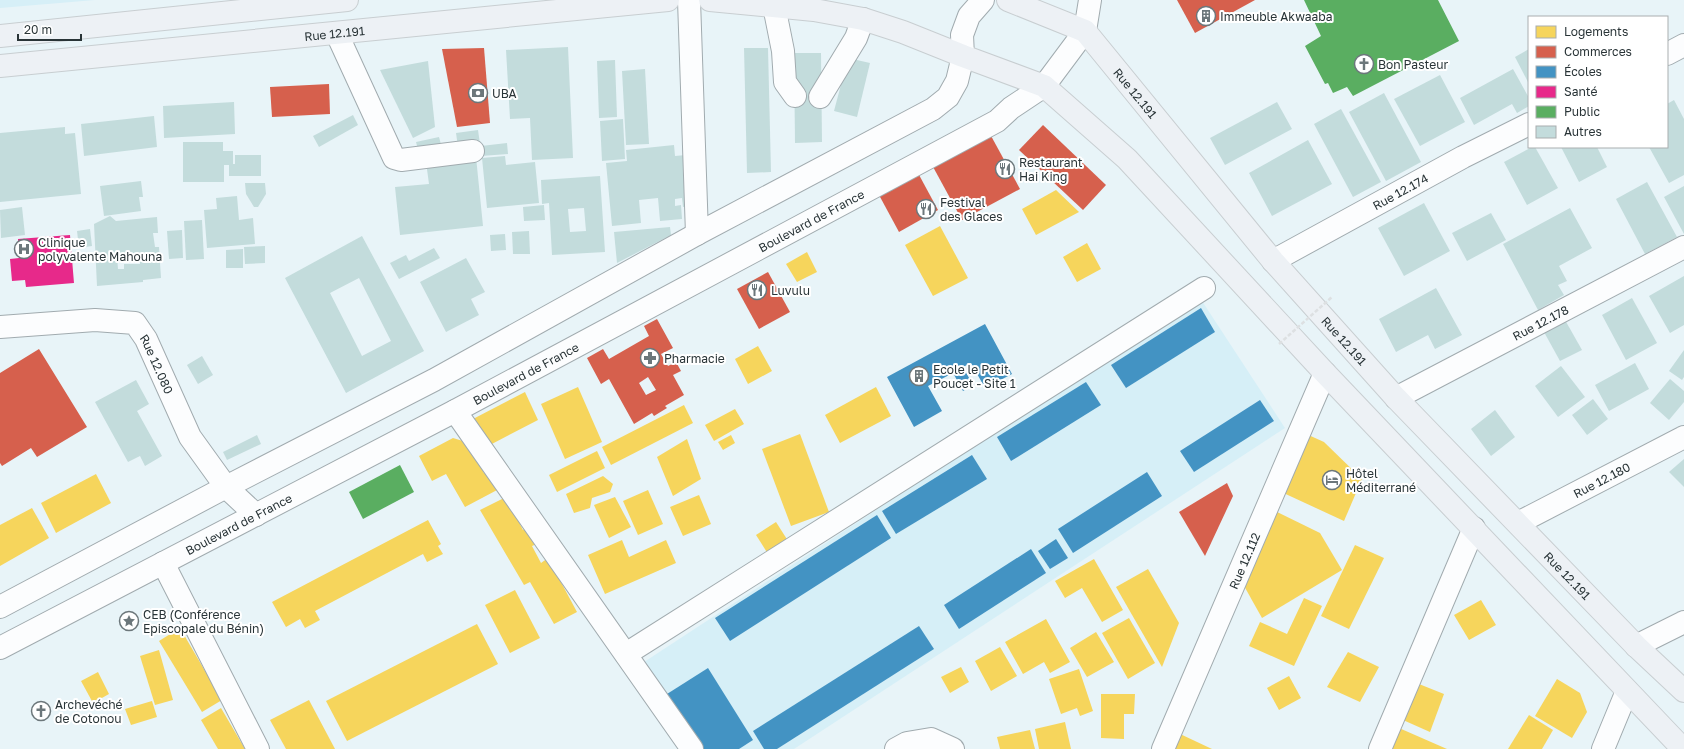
<svg xmlns="http://www.w3.org/2000/svg" width="1684" height="749" font-family="'Golos Text',sans-serif">
<style>
.built{fill:#d6eff7}
.homes{fill:#f6d55c}
.shops{fill:#d6604d;fill-rule:evenodd}
.schools{fill:#4393c3}
.health{fill:#e7298a}
.public{fill:#5aae61}
.building{fill:#c3dcdc;fill-rule:evenodd}
.lines{fill:none;stroke-linecap:round;stroke-linejoin:round}
.minor-casing{stroke:#a1abaf;stroke-width:24}
.major-casing{stroke:#c8ced1;stroke-width:24}
.minor{stroke:#fcfdfe;stroke-width:22}
.major{stroke:#edf1f5;stroke-width:22}
.path-bridge{stroke:#dde0e2;stroke-width:2.5;stroke-dasharray:4 2;stroke-linecap:butt}
.labels{text-anchor:middle;dominant-baseline:central;stroke-width:4;stroke-linejoin:round;paint-order:stroke}
.poi-label{font-size:12px;fill:#293437;stroke:#fff;text-anchor:start}
.street-label{font-size:12px;fill:#293437;stroke:#fff}
</style>
<rect width="100%" height="100%" fill="#e8f4f8"/>
<g class="built">
<path d="M0,0H95L0,8Z"/>
<path d="M1200,298L1285,428L794,749H696L641,664Z"/>
</g>
<g class="homes">
<path d="M1056,190L1079,212L1036,235L1022,209Z"/>
<path d="M940,226L968,278L933,296L905,245Z"/>
<path d="M1087,243L1101,269L1077,282L1063,257Z"/>
<path d="M807,252L817,272L797,282L786,264Z"/>
<path d="M758,346L772,371L748,384L735,359Z"/>
<path d="M578,387L602,442L565,459L541,404Z"/>
<path d="M876,387L891,416L840,443L825,415Z"/>
<path d="M525,392L538,420L488,446L473,419Z"/>
<path d="M684,405L693,423L611,465L602,447Z"/>
<path d="M735,409L744,424L714,441L705,425Z"/>
<path d="M1304,433L1324,442L1362,479L1344,521L1277,490Z"/>
<path d="M800,434L829,512L791,526L762,449Z"/>
<path d="M731,435L735,443L723,450L718,442Z"/>
<path d="M453,438L466,442L484,473L487,471L499,489L465,507L446,474L432,481L419,456Z"/>
<path d="M687,439L701,479L673,496L657,457Z"/>
<path d="M597,451L605,468L557,492L549,475Z"/>
<path d="M96,474L111,503L56,533L41,503Z"/>
<path d="M603,476L613,484L610,492L592,498L590,508L574,513L566,494Z"/>
<path d="M648,490L663,524L638,535L623,501Z"/>
<path d="M699,495L711,524L683,536L670,507Z"/>
<path d="M506,497L523,530L528,526L539,543L532,546L541,563L548,558L577,612L554,624L530,582L524,585L480,510Z"/>
<path d="M615,497L631,527L609,538L594,505Z"/>
<path d="M32,508L49,538L0,566V525Z"/>
<path d="M1271,509L1320,533L1342,570L1262,618L1239,577Z"/>
<path d="M428,520L441,544L438,546L443,554L427,562L423,554L315,611L320,620L305,628L300,619L286,627L272,602Z"/>
<path d="M776,522L790,544L770,557L756,535Z"/>
<path d="M622,540L629,557L666,540L676,563L605,594L588,555Z"/>
<path d="M1355,545L1384,558L1349,629L1321,616Z"/>
<path d="M1094,559L1123,610L1102,622L1082,588L1065,598L1055,581Z"/>
<path d="M1148,569L1179,623L1162,667L1116,587Z"/>
<path d="M515,590L540,638L510,653L485,605Z"/>
<path d="M1304,598L1322,606L1294,666L1249,646L1260,622L1287,634Z"/>
<path d="M1481,600L1496,625L1469,640L1454,615Z"/>
<path d="M1129,618L1155,663L1128,679L1102,633Z"/>
<path d="M1046,619L1070,662L1050,673L1044,662L1023,674L1005,642Z"/>
<path d="M477,624L498,664L347,741L326,701Z"/>
<path d="M180,628L222,700L202,712L159,641Z"/>
<path d="M1096,632L1114,662L1087,677L1070,648Z"/>
<path d="M1000,647L1017,676L991,691L975,661Z"/>
<path d="M159,650L173,700L155,705L140,656Z"/>
<path d="M1348,652L1379,667L1360,702L1327,687Z"/>
<path d="M961,667L969,682L950,693L941,677Z"/>
<path d="M1079,669L1093,711L1080,716L1077,708L1061,714L1049,679Z"/>
<path d="M98,672L109,694L93,703L81,681Z"/>
<path d="M1289,676L1301,698L1279,710L1267,688Z"/>
<path d="M1557,679L1580,693L1587,712L1572,738L1535,716Z"/>
<path d="M1409,680L1444,694L1430,732L1394,716Z"/>
<path d="M1101,694H1135L1134,714H1124V739L1101,738Z"/>
<path d="M309,700L335,749H286L270,720Z"/>
<path d="M152,701L157,717L131,725L125,709Z"/>
<path d="M221,708L245,749H218L201,720Z"/>
<path d="M1529,715L1553,730L1542,749H1508Z"/>
<path d="M1065,722L1071,749H1039L1035,729Z"/>
<path d="M1399,728L1447,749H1390Z"/>
<path d="M1030,730L1035,749H1000L997,737Z"/>
<path d="M1178,733L1212,749H1171Z"/>
</g>
<g class="shops">
<path d="M1177,0H1255L1195,33Z"/>
<path d="M484,48L490,123L457,127L442,49Z"/>
<path d="M329,84L330,114L272,117L270,87Z"/>
<path d="M1043,125L1106,185L1083,210L1019,150Z"/>
<path d="M990,134L1020,189L962,220L932,165Z"/>
<path d="M918,173L938,210L899,232L879,195Z"/>
<path d="M768,272L790,312L759,329L737,289Z"/>
<path d="M657,319L673,348L661,354L668,366L676,362L681,371L673,375L684,395L665,406L667,408L654,416L652,413L634,424L609,379L601,384L587,358L603,349L609,359L649,336L644,326ZM648,377L656,390L646,395L639,383Z"/>
<path d="M39,349L87,427L37,457L31,448L2,466L0,463V373Z"/>
<path d="M1227,483L1233,496L1205,556L1179,512Z"/>
</g>
<g class="schools">
<path d="M1201,308L1215,332L1126,388L1111,365Z"/>
<path d="M985,324L1012,374L985,388L971,363L963,367L973,385L963,391L953,373L928,386L942,411L914,427L887,377Z"/>
<path d="M1086,382L1101,405L1011,461L997,437Z"/>
<path d="M1260,400L1274,421L1194,472L1180,451Z"/>
<path d="M972,455L987,479L896,534L882,511Z"/>
<path d="M1147,472L1162,496L1073,553L1058,529Z"/>
<path d="M877,515L891,538L730,641L715,618Z"/>
<path d="M1056,539L1068,558L1050,569L1038,551Z"/>
<path d="M1031,549L1046,573L959,629L944,605Z"/>
<path d="M919,626L934,649L777,749H764L753,731Z"/>
<path d="M708,668L753,740L739,749H702L667,694Z"/>
</g>
<path class="health" d="M70,235L74,283L26,287L25,280L12,281L10,259L19,258L18,239Z"/>
<g class="public">
<path d="M1304,0H1438L1459,41L1353,96L1347,87L1333,93L1328,83L1325,84L1305,46L1321,36Z"/>
<path d="M400,465L414,492L363,519L349,492Z"/>
</g>
<g class="building">
<path d="M568,47L573,158L532,160L530,118L510,119L506,50Z"/>
<path d="M744,48H768L771,172L747,173Z"/>
<path d="M1529,49V84L1515,57Z"/>
<path d="M794,53H821L822,142L795,143Z"/>
<path d="M848,58L870,63L857,117L834,111Z"/>
<path d="M615,60L617,117L599,118L597,61Z"/>
<path d="M428,61L435,127L413,138L380,70Z"/>
<path d="M645,69L649,144L626,145L622,71Z"/>
<path d="M1513,69L1529,98V106L1517,113L1512,104L1474,125L1460,98Z"/>
<path d="M1440,75L1465,122L1420,146L1394,99Z"/>
<path d="M1384,93L1421,162L1386,181L1349,112Z"/>
<path d="M1674,100L1684,119V175L1669,183L1649,147H1667V104Z"/>
<path d="M234,102L235,134L164,138L163,106Z"/>
<path d="M1277,102L1292,129L1225,165L1210,138Z"/>
<path d="M1341,109L1381,182L1353,197L1314,124Z"/>
<path d="M353,115L358,125L319,147L313,136Z"/>
<path d="M154,116L157,147L84,156L81,124Z"/>
<path d="M623,119L625,159L602,161L600,121Z"/>
<path d="M65,127V134L75,133L81,194L0,202V133Z"/>
<path d="M478,130L480,144L458,147L456,133Z"/>
<path d="M439,137L442,148L419,153L416,142Z"/>
<path d="M1308,140L1332,184L1272,216L1249,173Z"/>
<path d="M183,142H223V151H233V164H235V155H261V176H229V165H224V182H183Z"/>
<path d="M507,143L508,154L481,156V146Z"/>
<path d="M674,145L675,156L686,155L691,206L683,207L682,198L675,199V206L681,205L682,219L660,221L658,198L639,200L641,223L612,226L606,163L627,161L626,150Z"/>
<path d="M1532,147H1535L1558,188L1527,205L1504,162Z"/>
<path d="M1561,147H1597L1607,167L1579,182Z"/>
<path d="M505,156L506,165L535,162L539,203L487,208L482,158Z"/>
<path d="M476,157L483,226L400,235L395,187L429,184L426,162Z"/>
<path d="M600,176L605,252L552,255L549,203L542,204L541,180ZM584,208L586,231L570,232L568,209Z"/>
<path d="M141,181L143,197H139L141,211L104,216L100,186Z"/>
<path d="M1647,182L1677,237L1645,254L1616,199Z"/>
<path d="M245,183H265L266,194L258,207H254L246,194Z"/>
<path d="M1684,186V234L1664,197Z"/>
<path d="M237,196L239,220L253,218L255,244L207,248L204,210L217,209L216,198Z"/>
<path d="M1424,203L1450,251L1404,276L1378,228Z"/>
<path d="M544,205L545,220L524,221L523,207Z"/>
<path d="M22,207L25,235L1,238L0,210Z"/>
<path d="M1570,208L1592,248L1559,266L1567,281L1558,285L1564,295L1538,310L1503,244Z"/>
<path d="M1491,213L1506,240L1467,261L1452,233Z"/>
<path d="M110,216L116,221L157,217L158,233H153L155,247H159L161,278L143,280V282L97,286L94,224ZM139,254L140,264H124V269H118L117,256Z"/>
<path d="M202,220L204,259L186,260L184,221Z"/>
<path d="M670,227L671,235L617,263L614,232Z"/>
<path d="M90,229L92,246L79,248L77,231Z"/>
<path d="M182,230L183,258L169,259L167,231Z"/>
<path d="M529,231L530,254H513L512,232Z"/>
<path d="M505,234L506,250L491,251L490,235Z"/>
<path d="M362,236L424,351L346,393L285,278ZM359,278L391,341L362,356L330,293Z"/>
<path d="M265,246V263L245,264L244,247Z"/>
<path d="M434,248L440,258L399,279L390,263L406,255L409,261Z"/>
<path d="M243,249V268H226V250Z"/>
<path d="M466,258L485,292L471,299L479,315L446,332L420,282Z"/>
<path d="M1684,276V325L1670,333L1649,296Z"/>
<path d="M1436,288L1462,335L1435,349L1428,335L1396,352L1379,319Z"/>
<path d="M1632,298L1657,343L1626,360L1602,315Z"/>
<path d="M1565,320L1582,350L1560,361L1544,332Z"/>
<path d="M1684,350V377L1682,380L1669,371Z"/>
<path d="M202,356L213,375L198,384L187,365Z"/>
<path d="M1635,363L1649,389L1609,411L1595,385Z"/>
<path d="M1561,366L1585,397L1558,417L1535,386Z"/>
<path d="M1670,379L1684,391V402L1669,420L1650,403Z"/>
<path d="M136,380L149,404L137,411L162,456L145,466L140,456L128,462L95,402Z"/>
<path d="M1593,399L1608,419L1587,435L1572,415Z"/>
<path d="M1495,410L1515,437L1491,456L1471,429Z"/>
<path d="M257,435L261,444L227,460L223,452Z"/>
<path d="M1684,459V487L1669,472Z"/>
</g>
<g class="lines">
<g class="minor-casing">
<g id="minor">
<path d="M689,0L697,234"/>
<path d="M774,6L783,51L785,82L795,96"/>
<path d="M337,34L394,158L401,160L473,151"/>
<path d="M1667,54L1684,45"/>
<path d="M820,97L856,38L863,19"/>
<path id="s1" d="M1273,261L1463,157L1529,124"/>
<path id="s2" d="M0,327L95,320L135,323L146,339L190,437L226,487L256,515"/>
<path id="s3" d="M1396,398L1684,247"/>
<path d="M455,411L692,749"/>
<path id="s4" d="M1518,523L1684,437"/>
<path d="M163,563L258,749"/>
<path d="M0,607L226,487L434,380L697,234L933,109L948,97L957,81L963,56L962,35L969,16L983,0"/>
<path d="M1636,646L1684,622"/>
<path id="s5" d="M0,648L455,411L997,121L1011,108L1044,86L1085,31L1090,0"/>
<path d="M626,654L1204,288"/>
<path d="M896,749L907,743L931,739L953,749"/>
<path id="s6" d="M1163,749L1325,373"/>
<path d="M1380,749L1474,528"/>
<path d="M1603,749L1627,691"/>
</g>
</g>
<g class="major-casing">
<g id="major">
<path d="M710,0L814,10L863,19L903,32L963,56L1044,86L1127,159L1325,373L1683,749"/>
<path id="s7" d="M1008,0L1085,31L1273,261L1396,398L1636,646L1684,691"/>
<path d="M0,36L347,0"/>
<path id="s8" d="M0,66L668,0"/>
</g>
</g>
<use href="#minor" class="minor"/>
<use href="#major" class="major"/>
<path class="path-bridge" d="M1279,344L1332,297"/>
</g>
<defs>
<g id="building-ring" transform="scale(1)"><circle r="9.5" fill="#fff" stroke="#6c777b" stroke-width="1.5"/><path d="M-4-6H4V6H1V3H-1V6H-4ZM-2.5-4.3h1.7v1.8h-1.7ZM.8-4.3h1.7v1.8H.8ZM-2.5-1h1.7V.8h-1.7ZM.8-1h1.7V.8H.8Z" fill="#6c777b"/></g>
<g id="church-ring" transform="scale(1)"><circle r="9.5" fill="#fff" stroke="#6c777b" stroke-width="1.5"/><path d="M-1.2-6h2.4v3.5h3.3v2.4h-3.3V6h-2.4V-.1h-3.3v-2.4h3.3Z" fill="#6c777b"/></g>
<g id="bank-ring" transform="scale(1)"><circle r="9.5" fill="#fff" stroke="#6c777b" stroke-width="1.5"/><path d="M-6-4H6V4H-6ZM0-2.3a2.3 2.3 0 1 0 0 4.6a2.3 2.3 0 1 0 0-4.6Z" fill="#6c777b"/></g>
<g id="restaurant-ring" transform="scale(1)"><circle r="9.5" fill="#fff" stroke="#6c777b" stroke-width="1.5"/><path d="M-5-6h1v4h1v-4h1v4h1v-4h1v5L-1.5 .5V6h-2V.5L-5-1ZM5-6V6H3V1.5H1.5Q1.5-4 5-6Z" fill="#6c777b"/></g>
<g id="hospital-ring" transform="scale(1)"><circle r="9.5" fill="#fff" stroke="#6c777b" stroke-width="1.5"/><path d="M-5-5h3v3.5h4V-5h3V5h-3V1.5h-4V5h-3Z" fill="#6c777b"/></g>
<g id="pharmacy-ring" transform="scale(1)"><circle r="9.5" fill="#fff" stroke="#6c777b" stroke-width="1.5"/><path d="M-2-6h4v4h4v4h-4v4h-4v-4h-4v-4h4Z" fill="#6c777b"/></g>
<g id="hotel-ring" transform="scale(1)"><circle r="9.5" fill="#fff" stroke="#6c777b" stroke-width="1.5"/><path d="M-6-4.5h1.5V1H6V5H4.5V3h-9V5H-6ZM-4 0a1.8 1.8 0 1 1 3.6 0ZM.5 0V-2.5h3Q6-2.5 6 0Z" fill="#6c777b"/></g>
<g id="sight-ring" transform="scale(1)"><circle r="9.5" fill="#fff" stroke="#6c777b" stroke-width="1.5"/><path d="M0-6L1.8-2.2L6-1.7L2.9 1.2L3.7 5.4L0 3.3L-3.7 5.4L-2.9 1.2L-6-1.7L-1.8-2.2Z" fill="#6c777b"/></g>
</defs>
<g fill-rule="evenodd">
<use href="#building-ring" x="1206" y="16"/>
<use href="#church-ring" x="1364" y="64"/>
<use href="#bank-ring" x="478" y="93"/>
<use href="#restaurant-ring" x="1005" y="169"/>
<use href="#restaurant-ring" x="926" y="209"/>
<use href="#hospital-ring" x="24" y="249"/>
<use href="#restaurant-ring" x="757" y="290"/>
<use href="#pharmacy-ring" x="650" y="358"/>
<use href="#building-ring" x="919" y="376"/>
<use href="#hotel-ring" x="1332" y="480"/>
<use href="#sight-ring" x="129" y="621"/>
<use href="#church-ring" x="41" y="711"/>
</g>
<g class="labels">
<g class="poi-label">
<text x="1220" y="16">Immeuble Akwaaba</text>
<text x="1378" y="64">Bon Pasteur</text>
<text x="492" y="93">UBA</text>
<text x="1019" y="162">Restaurant<tspan x="1019" dy="14">Hai King</tspan></text>
<text x="940" y="202">Festival<tspan x="940" dy="14">des Glaces</tspan></text>
<text x="38" y="242">Clinique<tspan x="38" dy="14">polyvalente Mahouna</tspan></text>
<text x="771" y="290">Luvulu</text>
<text x="664" y="358">Pharmacie</text>
<text x="933" y="369">Ecole le Petit<tspan x="933" dy="14">Poucet - Site 1</tspan></text>
<text x="1346" y="473">Hôtel<tspan x="1346" dy="14">Méditerrané</tspan></text>
<text x="143" y="614">CEB (Conférence<tspan x="143" dy="14">Episcopale du Bénin)</tspan></text>
<text x="55" y="704">Archevéché<tspan x="55" dy="14">de Cotonou</tspan></text>
</g>
<g class="street-label">
<text stroke="none"><textPath href="#s8" startOffset="336">Rue 12.191</textPath></text>
<text stroke="none"><textPath href="#s7" startOffset="163">Rue 12.191</textPath></text>
<text stroke="none"><textPath href="#s1" startOffset="145">Rue 12.174</textPath></text>
<text stroke="none"><textPath href="#s5" startOffset="917">Boulevard de France</textPath></text>
<text stroke="none"><textPath href="#s3" startOffset="163">Rue 12.178</textPath></text>
<text stroke="none"><textPath href="#s7" startOffset="487">Rue 12.191</textPath></text>
<text stroke="none"><textPath href="#s2" startOffset="182">Rue 12.080</textPath></text>
<text stroke="none"><textPath href="#s5" startOffset="593">Boulevard de France</textPath></text>
<text stroke="none"><textPath href="#s4" startOffset="94">Rue 12.180</textPath></text>
<text stroke="none"><textPath href="#s5" startOffset="269">Boulevard de France</textPath></text>
<text stroke="none"><textPath href="#s6" startOffset="205">Rue 12.112</textPath></text>
<text stroke="none"><textPath href="#s7" startOffset="811">Rue 12.191</textPath></text>
</g>
</g>
<rect x="1528" y="16" width="140" height="132" fill="#ffffff" stroke="#a9aeaf"/>
<rect x="1536" y="26" width="20" height="12" fill="#f6d55c" stroke="#a9aeaf"/>
<text x="1564" y="36" font-size="12" fill="#293437">Logements</text>
<rect x="1536" y="46" width="20" height="12" fill="#d6604d" stroke="#a9aeaf"/>
<text x="1564" y="56" font-size="12" fill="#293437">Commerces</text>
<rect x="1536" y="66" width="20" height="12" fill="#4393c3" stroke="#a9aeaf"/>
<text x="1564" y="76" font-size="12" fill="#293437">Écoles</text>
<rect x="1536" y="86" width="20" height="12" fill="#e7298a" stroke="#a9aeaf"/>
<text x="1564" y="96" font-size="12" fill="#293437">Santé</text>
<rect x="1536" y="106" width="20" height="12" fill="#5aae61" stroke="#a9aeaf"/>
<text x="1564" y="116" font-size="12" fill="#293437">Public</text>
<rect x="1536" y="126" width="20" height="12" fill="#c3dcdc" stroke="#a9aeaf"/>
<text x="1564" y="136" font-size="12" fill="#293437">Autres</text>
<path d="M18 34v6h63v-6" fill="none" stroke="#293437" stroke-width="2"/>
<text x="24" y="34" font-size="12" fill="#293437" stroke="#ffffff" stroke-width="3" paint-order="stroke">20 m</text>
</svg>
